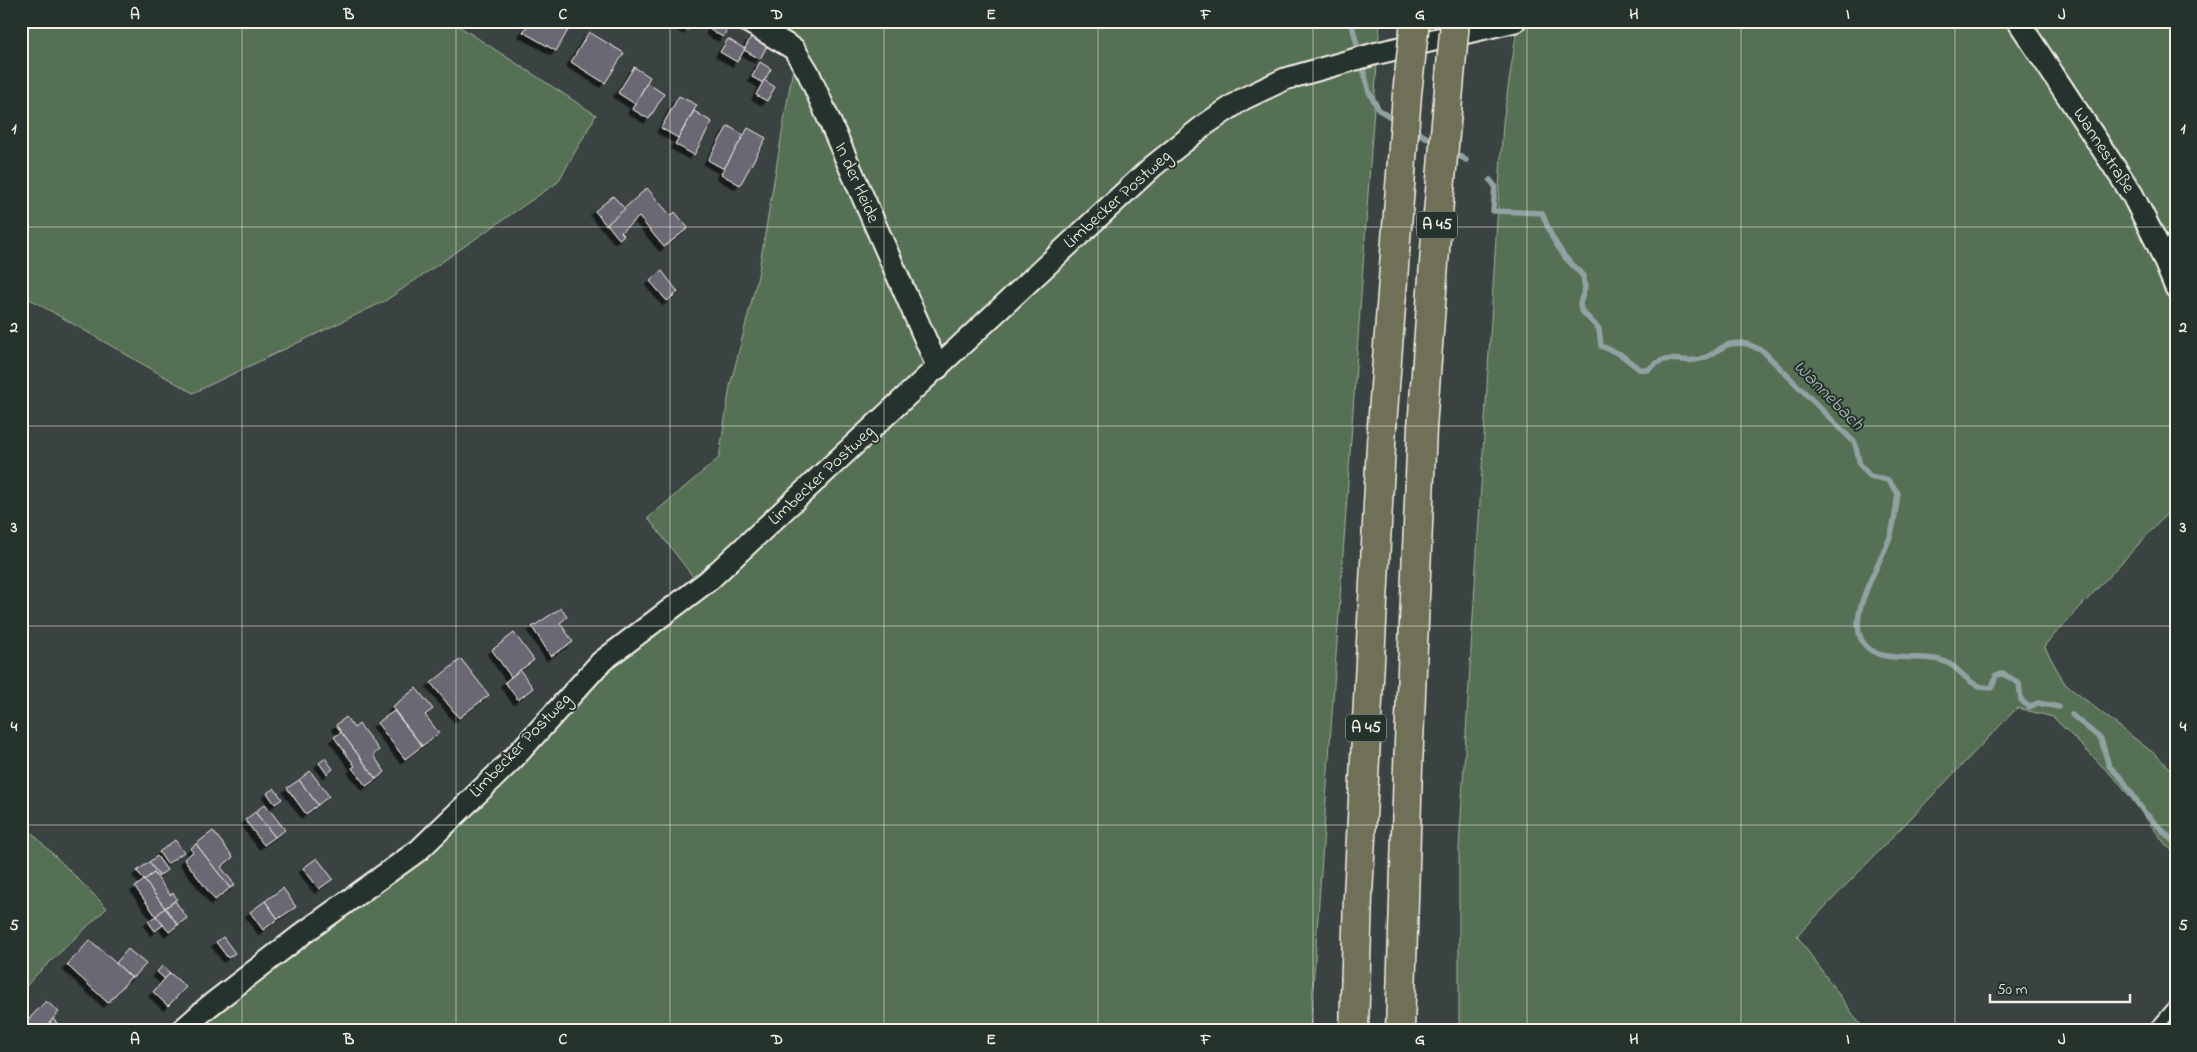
<svg xmlns="http://www.w3.org/2000/svg" width="2197" height="1052" font-family="'Indie Flower',sans-serif">
<style>
.green{fill:#566f55;stroke:#a5b09e}
.lines{fill:none;stroke-linecap:round;stroke-linejoin:round}
.stream{stroke:#90a2a2;stroke-width:5.5}
.building{fill:#6a6773;stroke:#f4f1e8;filter:url(#shadow)}
.lane-casing{stroke:#f4f1e8;stroke-width:15}
.street-casing{stroke:#f4f1e8;stroke-width:25}
.highway-casing{stroke:#f4f1e8;stroke-width:31}
.lane{stroke:#26332d;stroke-width:11}
.street{stroke:#26332d;stroke-width:21}
.highway{stroke:#706f59;stroke-width:28}
.highway-bridge-casing{stroke:#f4f1e8;stroke-width:31;stroke-linecap:butt}
.highway-bridge{stroke:#706f59;stroke-width:28}
.grid{fill:none;stroke:#f4f1e8;stroke-width:1;stroke-opacity:0.55}
.labels{text-anchor:middle;dominant-baseline:central;stroke-width:4;stroke-linejoin:round;paint-order:stroke}
.shield{fill:#26332d;stroke:#b6b8b0;stroke-width:1}
.shield-label{font-size:16px;font-weight:bold;fill:#f4f1e8}
.street-label{font-size:18px;fill:#f4f1e8;stroke:#26332d}
.water-label{font-size:19px;font-style:italic;fill:#b2bdba;stroke:#26332d}
.neatline{fill:none;stroke:#f4f1e8;stroke-width:2}
.grid-label{font-size:16px;text-anchor:middle;font-weight:bold;fill:#f4f1e8}
</style>
<defs>
<filter id="shadow"><feDropShadow dx="-4.5" dy="4.5" stdDeviation="0" flood-color="#0009"/></filter>
</defs>
<rect width="100%" height="100%" fill="#3a4342"/>
<filter id="ink" filterUnits="userSpaceOnUse"><feTurbulence type="fractalNoise" baseFrequency=".02" numOctaves="2"/><feDisplacementMap in="SourceGraphic" scale="10" xChannelSelector="R" yChannelSelector="G"/><feConvolveMatrix kernelMatrix="1 2 1 2 8 2 1 2 1" color-interpolation-filters="sRGB"/></filter>
<g filter="url(#ink)">
<g class="green">
<path d="M21,21H451L596,115L558,182L385,301L193,393L21,294Z"/>
<path d="M784,21H1380L1310,1031H188L209,1011L423,861L520,766L609,668L707,595L648,518L719,458L730,386L758,276L798,38L778,26Z"/>
<path d="M1521,21H2176V504L2044,646L2065,684L2156,755L2176,774V854L2166,845L2121,785L2053,717L2017,708L1797,936L1865,1031H1459V849L1503,122L1518,22Z"/>
<path d="M21,822L107,908L36,975L21,992Z"/>
</g>
<g class="lines">
<g class="stream">
<path d="M1351,21L1369,92L1379,110L1397,121"/>
<path d="M1412,129L1436,143"/>
<path d="M1451,151L1466,160"/>
<path d="M1490,180L1495,186L1493,211L1542,213L1552,237L1564,256L1583,276L1585,288L1580,303L1581,310L1599,329L1601,346L1620,354L1639,369L1648,370C1671,348 1679,368 1706,357C1721,351 1721,343 1741,343C1748,343 1756,348 1763,351L1855,443L1860,465L1870,476L1888,480L1898,493C1896,506 1895,521 1891,534C1882,564 1832,633 1876,653C1889,660 1924,656 1940,660C1963,666 1963,687 1992,688L1996,675L2003,674L2019,683L2021,700L2029,707L2038,703L2059,707"/>
<path d="M2072,715L2101,739L2109,766L2123,780L2144,812L2174,842"/>
</g>
</g>
<g class="building">
<path d="M530,21H564L571,25L556,51L523,32Z"/>
<path d="M674,21H693L688,30Z"/>
<path d="M715,21L728,28L723,37L710,30Z"/>
<path d="M589,32L624,53L605,83L571,62Z"/>
<path d="M751,37L767,46L760,59L744,50Z"/>
<path d="M728,39L745,49L737,62L720,52Z"/>
<path d="M760,62L771,69L763,83L752,77Z"/>
<path d="M634,67L650,77L635,104L618,93Z"/>
<path d="M764,80L775,87L767,101L756,95Z"/>
<path d="M647,83L664,94L649,119L632,109Z"/>
<path d="M679,96L697,105L678,138L661,128Z"/>
<path d="M694,111L712,122L694,155L675,144Z"/>
<path d="M728,126L744,135L724,169L708,160Z"/>
<path d="M748,128L766,138L740,185L721,174Z"/>
<path d="M647,188L671,216L675,212L688,228L664,247L639,217L621,232L624,235L619,239L607,224Z"/>
<path d="M613,196L625,209L606,225L595,211Z"/>
<path d="M662,271L678,292L667,301L650,281Z"/>
<path d="M561,608L567,617L560,623L573,642L551,656L532,627Z"/>
<path d="M514,633L534,660L511,677L492,650Z"/>
<path d="M461,659L489,695L459,718L431,683Z"/>
<path d="M520,670L533,688L518,700L505,682Z"/>
<path d="M416,688L433,709L425,715L439,733L422,746L392,707Z"/>
<path d="M394,711L422,746L405,759L377,723Z"/>
<path d="M346,717L354,728L359,724L379,750L373,755L385,772L376,779L336,725Z"/>
<path d="M341,732L376,779L366,786L352,768L355,766L334,737Z"/>
<path d="M325,758L333,769L327,774L319,763Z"/>
<path d="M310,771L329,796L318,805L299,780Z"/>
<path d="M299,780L318,805L306,814L287,788Z"/>
<path d="M274,788L282,799L275,804L267,793Z"/>
<path d="M265,804L285,830L275,837L255,812Z"/>
<path d="M255,812L275,837L264,845L245,820Z"/>
<path d="M213,831L233,857L221,867L235,885L230,888L196,844Z"/>
<path d="M175,840L184,852L167,864L159,852Z"/>
<path d="M196,844L230,888L215,900L184,859L193,852L190,849Z"/>
<path d="M157,856L167,870L159,876L149,862Z"/>
<path d="M317,858L333,879L319,889L303,868Z"/>
<path d="M149,862L159,876L157,878L154,873L144,880L137,871Z"/>
<path d="M154,873L170,895L173,893L177,899L165,908L144,880Z"/>
<path d="M144,880L165,908L156,916L135,887Z"/>
<path d="M283,888L296,907L278,919L265,901Z"/>
<path d="M175,901L187,918L178,925L165,908Z"/>
<path d="M265,901L278,919L263,930L250,912Z"/>
<path d="M165,908L178,925L169,932L156,916Z"/>
<path d="M156,916L163,925L155,931L148,921Z"/>
<path d="M223,937L235,953L228,958L216,942Z"/>
<path d="M90,940L131,977L108,1003L67,965Z"/>
<path d="M128,949L146,964L134,977H131L116,963Z"/>
<path d="M162,966L170,973L165,979L157,972Z"/>
<path d="M170,973L186,987L168,1006L153,992Z"/>
<path d="M46,1001L59,1012L42,1031H29L23,1025Z"/>
<path d="M53,1019L65,1031H42Z"/>
</g>
<g class="lines">
<g class="lane-casing">
<g id="lane">
<path d="M2157,243L2176,246"/>
<path d="M2154,1031L2176,1005"/>
</g>
</g>
<g class="street-casing">
<g id="street">
<path d="M747,21L794,49L808,72L938,368"/>
<path d="M2018,21L2132,194L2157,243L2176,288"/>
<path d="M181,1031L208,1007L305,932L419,850L513,759L601,662L709,580L1152,167L1206,124L1243,99L1285,79L1374,54L1515,21"/>
</g>
</g>
<g class="highway-casing">
<g id="highway">
<path d="M1354,1031L1358,896L1382,426"/>
<path d="M1400,1031L1408,767L1422,428"/>
</g>
</g>
<use href="#lane" class="lane"/>
<use href="#street" class="street"/>
<use href="#highway" class="highway"/>
<g class="highway-bridge-casing">
<g id="highway-bridge">
<path d="M1382,426L1407,94L1415,21"/>
<path d="M1422,428L1436,236L1455,21"/>
</g>
</g>
<use href="#highway-bridge" class="highway-bridge"/>
</g>
</g>
<path class="grid" d="M242,21V1031M456,21V1031M670,21V1031M884,21V1031M1098,21V1031M1313,21V1031M1527,21V1031M1741,21V1031M1955,21V1031M21,227H2176M21,426H2176M21,626H2176M21,825H2176"/>
<g class="labels">
<g class="shield">
<rect x="1417" y="211.5" width="40" height="27" rx="4"/>
<rect x="1346" y="714.5" width="40" height="27" rx="4"/>
</g>
<g class="shield-label">
<text x="1437" y="225">A 45</text>
<text x="1366" y="728">A 45</text>
</g>
<g class="street-label">
<text transform="translate(2103 151) rotate(57)">Wannestraße</text>
<text transform="translate(856 183) rotate(66)">In der Heide</text>
<text transform="translate(1118 200) rotate(-42)">Limbecker Postweg</text>
<text transform="translate(822 476) rotate(-43)">Limbecker Postweg</text>
<text transform="translate(521 746) rotate(-46)">Limbecker Postweg</text>
</g>
<g class="water-label">
<text transform="translate(1828 396) rotate(45)">Wannebach</text>
</g>
</g>
<rect width="2197" height="1052" fill="none" stroke="#26332d" stroke-width="55"/>
<path d="M1990 994v8h140v-8" fill="none" stroke="#f4f1e8" stroke-width="2.5"/>
<text x="1997" y="994" font-size="15" fill="#f4f1e8" stroke="#26332d" stroke-width="4" paint-order="stroke">50 m</text>
<rect x="28" y="28" width="2142" height="996" class="neatline"/>
<g class="grid-label">
<text x="135" y="19">A</text>
<text x="349" y="19">B</text>
<text x="563" y="19">C</text>
<text x="777" y="19">D</text>
<text x="991" y="19">E</text>
<text x="1206" y="19">F</text>
<text x="1420" y="19">G</text>
<text x="1634" y="19">H</text>
<text x="1848" y="19">I</text>
<text x="2062" y="19">J</text>
<text x="14" y="133">1</text>
<text x="2183" y="133">1</text>
<text x="14" y="332">2</text>
<text x="2183" y="332">2</text>
<text x="14" y="532">3</text>
<text x="2183" y="532">3</text>
<text x="14" y="731">4</text>
<text x="2183" y="731">4</text>
<text x="14" y="930">5</text>
<text x="2183" y="930">5</text>
<text x="135" y="1044">A</text>
<text x="349" y="1044">B</text>
<text x="563" y="1044">C</text>
<text x="777" y="1044">D</text>
<text x="991" y="1044">E</text>
<text x="1206" y="1044">F</text>
<text x="1420" y="1044">G</text>
<text x="1634" y="1044">H</text>
<text x="1848" y="1044">I</text>
<text x="2062" y="1044">J</text>
</g>
</svg>
